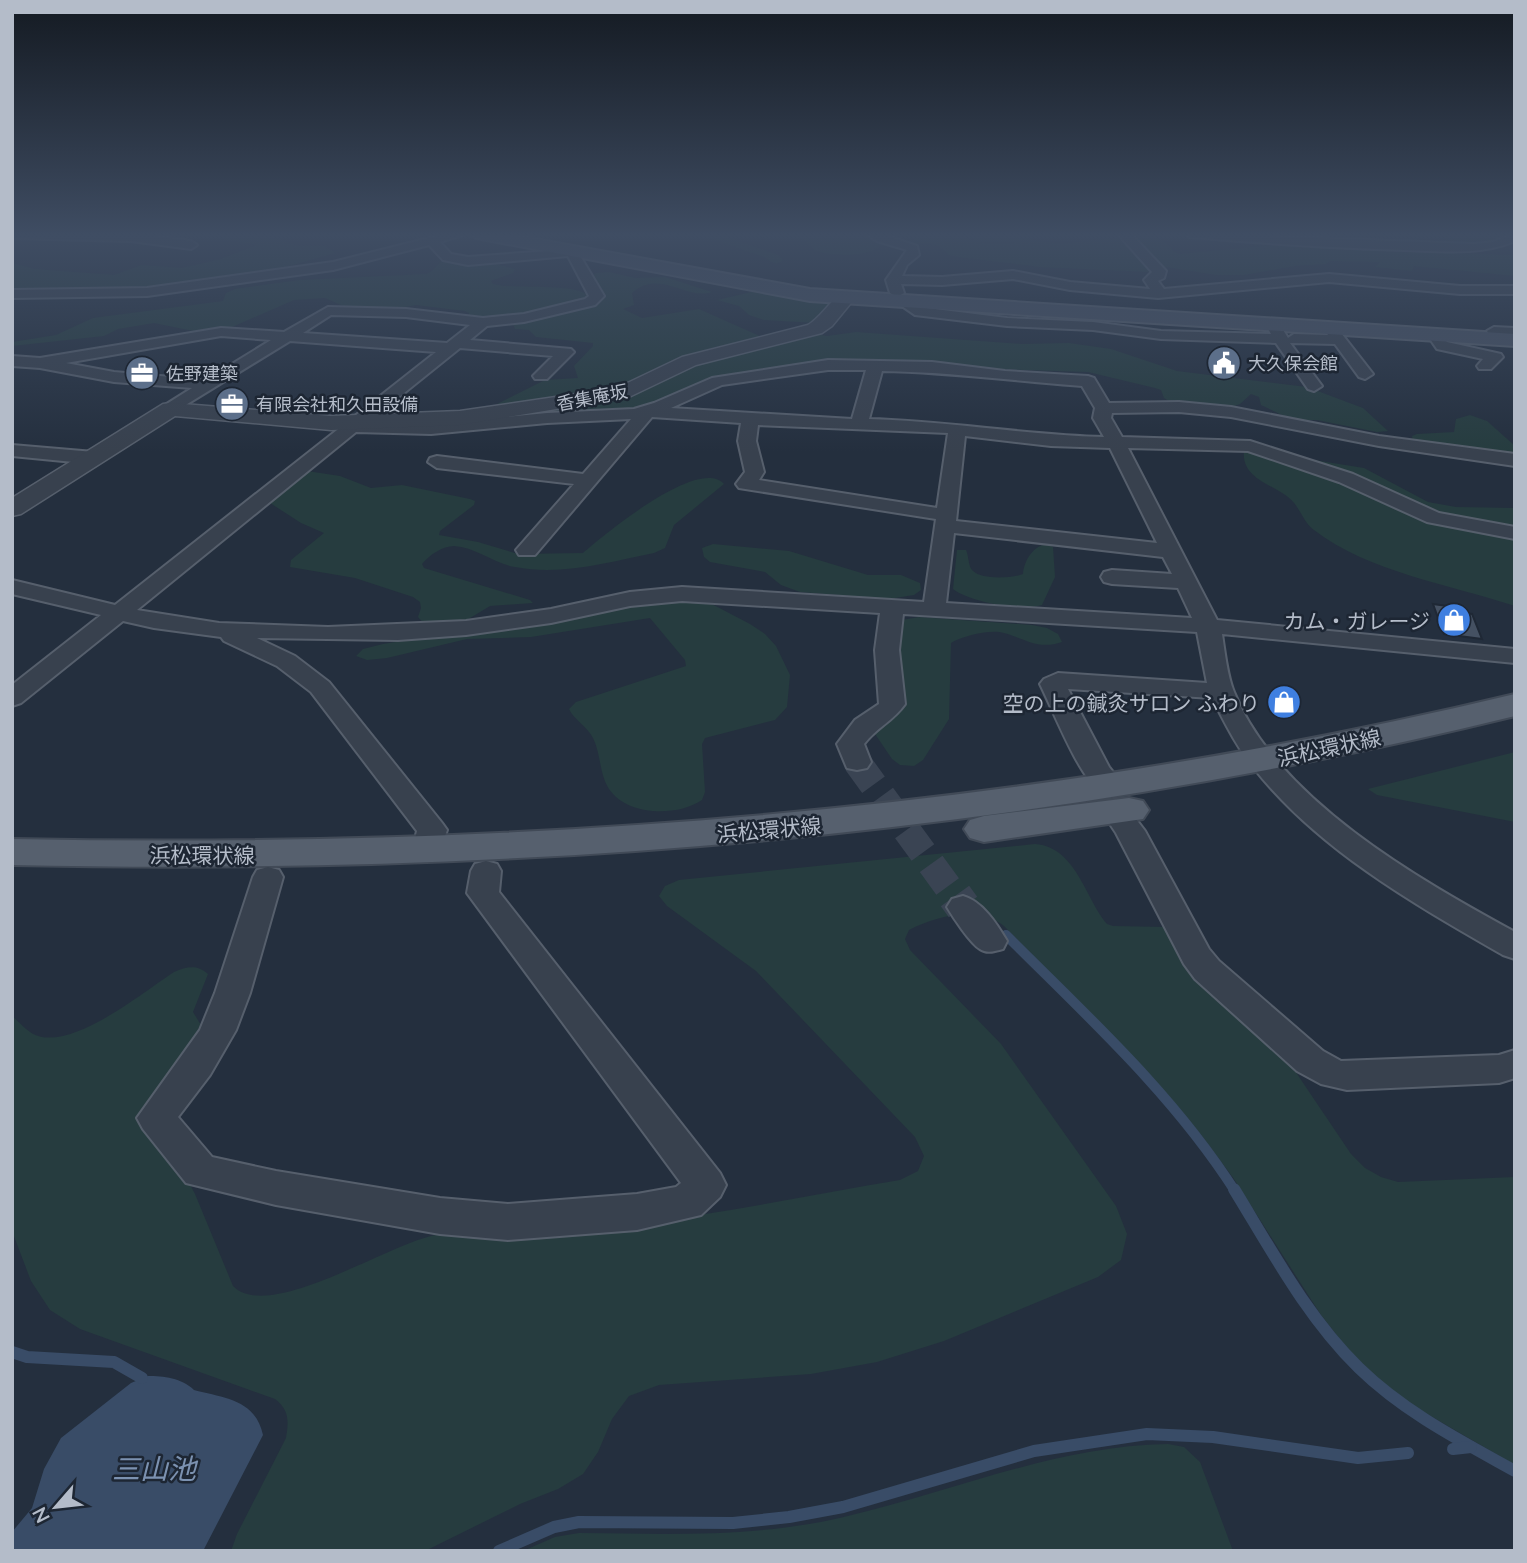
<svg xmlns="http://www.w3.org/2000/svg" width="1527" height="1563" font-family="Lato,'Noto Sans JP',sans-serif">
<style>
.green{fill:#263c3f}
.water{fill:#394c67}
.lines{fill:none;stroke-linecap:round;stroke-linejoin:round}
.stream-far1{stroke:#394c67;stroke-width:10}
.stream{stroke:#394c67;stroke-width:12}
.building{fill:#455162;stroke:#1f2835;stroke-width:2}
.minor-tunnel-far1{stroke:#3a4453;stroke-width:28;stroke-dasharray:28 14;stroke-linecap:butt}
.minor-tunnel{stroke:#3a4453;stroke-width:35;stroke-dasharray:35 18;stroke-linecap:butt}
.minor-casing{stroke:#565f6c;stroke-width:4}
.tertiary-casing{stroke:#565f6c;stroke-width:3}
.secondary-casing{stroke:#565f6c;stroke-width:4}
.primary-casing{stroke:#414a57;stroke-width:4}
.minor{fill:#38414e;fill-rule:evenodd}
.tertiary{fill:#38414e;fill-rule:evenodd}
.secondary{fill:#465061;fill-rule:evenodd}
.primary{fill:#56606e;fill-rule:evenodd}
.labels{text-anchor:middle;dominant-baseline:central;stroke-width:5;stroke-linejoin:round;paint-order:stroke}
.far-poi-label{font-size:18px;fill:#b4bcc9;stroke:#1d2633;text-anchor:start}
.far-street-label{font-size:18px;fill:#b4bcc9;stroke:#1d2633}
.poi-label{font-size:21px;fill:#b4bcc9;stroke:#1d2633;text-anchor:end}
.street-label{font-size:21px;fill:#b4bcc9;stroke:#1d2633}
.near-water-label{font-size:28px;font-style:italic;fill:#7c92b1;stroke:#1d2633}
</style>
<rect width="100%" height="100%" fill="#242f3e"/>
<g class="green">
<path d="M230,233H263L298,246H325L335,253L268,272L146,289L12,288V263L35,269L114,275L142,265L182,268L221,259L256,245L224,239Z"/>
<path d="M695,233H716L778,255L783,260C776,267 770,261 764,257Z"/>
<path d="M745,233H868L882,245C869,257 835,257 818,251C810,249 808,240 800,238C783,232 763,240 745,233Z"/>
<path d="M914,233H964V236C979,246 1002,245 1020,242H978L967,235L989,233L1059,244L1122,237L1156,269L1147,272L1040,267L958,257L949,255L938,245L909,242L918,237Z"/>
<path d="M1125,233C1147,233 1161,234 1174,252L1180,254L1263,246H1340L1377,251L1515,255V276L1414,266L1412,271L1375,267L1380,262L1330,261L1326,264L1295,266L1244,275H1216L1160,266Z"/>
<path d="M1436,233H1515V235L1486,245L1442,244L1440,242L1448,239Z"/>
<path d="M455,253L515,269L513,273L491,281L493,284C514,290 578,282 590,297C572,311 494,321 469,317V313L465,311L416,305L389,310L350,309L325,298L294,300L223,331L198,332L154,323L118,329L104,336L12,346V342L56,335L93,318L223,301L226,293L235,289L300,280L426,274C438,270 440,256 455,253Z"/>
<path d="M609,272L635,278L665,277L712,292C687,301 659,268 632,293L634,305L623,309L642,318L699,309L762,337L627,387L491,407L545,380L578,378L574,366L593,346V343L536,337L529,330L515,329L513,324L601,300L603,296L591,277L596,273Z"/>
<path d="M756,291L834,302L816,323L764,320L749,315L739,306L717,300Z"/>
<path d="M856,332L1022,344L1069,343L1111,349L1177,371L1307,387L1363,408L1388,431L1377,432L1317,420H1292L1261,405L1259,397L1251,394L1240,404L1232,407L1169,401L1164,398L1161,390L1155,388L1088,372L812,363L714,379L643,409L556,414L552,412L553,409L694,363L815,334L827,336Z"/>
<path d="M1470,415L1487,421L1515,446V458L1413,442L1412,436L1417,434L1454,432L1456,419Z"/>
<path d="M1244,450L1332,476L1415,514L1515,536V606C1452,585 1368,572 1314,530C1302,521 1300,506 1288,497C1270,483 1241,478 1244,450Z"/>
<path d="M1314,460L1364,468L1428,502L1456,507L1515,508V529L1451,519L1312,462Z"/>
<path d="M307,471L340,476L371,488L402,485L470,499L475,501L474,505L440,531L439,535L478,542L518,554L583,553C605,534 699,456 724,484L674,525L665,548L654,553C609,562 562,576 515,567C495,564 475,547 454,546C443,546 429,555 422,564L424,568L530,600L533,603L490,606L465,621L425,625L418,617L421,608L420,602L413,597L355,578L290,567L291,560L324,533L301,523L267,501Z"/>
<path d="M713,544L789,551L868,575H901L920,583L921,590L914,595L889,599L800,592L781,585L765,572L710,562L704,557L702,548Z"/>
<path d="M1048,544L1053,547L1055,577L1042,605C1021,612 970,602 953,589L957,550H966C969,556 968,567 973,571C982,580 1013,578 1023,574C1024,561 1033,545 1048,544Z"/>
<path d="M657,600L706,601L750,624L765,634L776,646L790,675L787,707L775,720L705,738L702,744L705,792L702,800C677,817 627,816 609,789C599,773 601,754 593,738C587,726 574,720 569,709L576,702L686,666L685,660L650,618L531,637L467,639L387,658L367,660L356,656L363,649L383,644Z"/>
<path d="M919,617L1032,625L1047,628L1058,634L1062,642C1038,650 1026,639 1004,633C990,629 963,636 951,643L949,719L923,760L914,766L900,765L892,759L873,731L902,620Z"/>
<path d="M1515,752V822L1377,795L1368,789Z"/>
<path d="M1035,844C1076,847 1085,898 1107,924L1113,926L1165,927L1289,1062L1351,1154L1365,1168L1381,1177L1398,1182L1515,1177V1465L1410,1404L1375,1376L1346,1347L1321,1315L1234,1179L1202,1136L1136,1060L1004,926C977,905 937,916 909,930L905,939L910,950L1001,1044L1116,1206L1127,1234L1121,1260L1098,1277L944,1341L877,1362L811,1374L659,1385L629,1396L612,1419L598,1452L583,1474L558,1489L520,1504L425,1551H231L237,1534L286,1438C289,1420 289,1410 275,1399L80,1329L50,1310L31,1281L12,1231V1016C19,1022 26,1030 33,1034C70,1053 143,992 174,972C187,967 196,964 208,974L193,1012L204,1030L150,1109L195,1194L233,1286C269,1323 389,1243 436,1235C502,1223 571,1231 638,1223C724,1214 814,1194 900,1180L918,1171L924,1156L915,1137L756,971L667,906L659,896L665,886L679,880Z"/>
<path d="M1168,1444L1184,1447L1200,1462L1233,1551H523L555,1537L579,1533C670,1534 758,1538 848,1516C956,1491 1055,1446 1168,1444Z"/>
</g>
<path class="water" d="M148,1376C163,1376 182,1378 194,1390C224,1398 255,1399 263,1435L203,1551H12V1532L32,1508L44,1469L61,1438L131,1383Z"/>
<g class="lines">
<path class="stream-far1" d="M1006,935C1087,1016 1173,1094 1235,1191"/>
<g class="stream">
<path d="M1234,1189C1272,1251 1307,1317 1359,1368C1404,1412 1461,1441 1515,1471"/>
<path d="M12,1352L27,1357L114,1362L142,1378"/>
<path d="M1453,1449L1471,1447"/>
<path d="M499,1551L554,1527L579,1522L733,1523L789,1517L843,1507L1034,1451L1147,1434L1213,1437L1358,1458L1408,1453"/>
</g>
</g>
<path class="building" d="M1433,604L1454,607L1456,612L1472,614L1482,639L1444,634Z"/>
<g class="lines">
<path class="minor-tunnel-far1" d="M857,762L956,898"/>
<path class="minor-tunnel" d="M955,896L963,907"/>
<g class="minor-casing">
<g id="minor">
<path d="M12,233H131L191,241L197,245L191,249L131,241L12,238Z"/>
<path d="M449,233H469L440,242L451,254L468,257L576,249L604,296L595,305L524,322L487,326L470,340L571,349L574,352L547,379H535L533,376L553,356L460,348L368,422L431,424L547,413L634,409L654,403L712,378L828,360L932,362L1005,371L1088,376L1094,378L1109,403L1179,402L1231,407L1379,436L1515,454V466L1379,446L1231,417L1179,412L1112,413L1111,418L1122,437L1250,441L1353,474L1439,513L1515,527V539L1427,522L1339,482L1248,451L1128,448L1217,620L1515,649V663L1222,634C1225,653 1227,675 1234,692C1277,799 1418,879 1515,932V959L1503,955C1414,904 1317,849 1253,767C1236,746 1224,721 1212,698L1068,689L1109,767L1124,786L1120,792C1113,794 1105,796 1099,791C1078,774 1053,710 1040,684L1044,679L1058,673L1207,683L1197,632L903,614L899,650L905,704C893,721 876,728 864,744L871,762L867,768L857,770L847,768L837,744L855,720L879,704L875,650L880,613L682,601L630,606L551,623L466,635L398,640L257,638L295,656L329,682L442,823L447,830L438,858L427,861L416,858L412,851L417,831L311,692L277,666L224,641L221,637L154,628L123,621L21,703L12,706V685L101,615L12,594V580L115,605L436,352L290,341L171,414L165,413L162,409L165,405L192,388L114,382L40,368L12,366V356L40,358L221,328L284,332L328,307L406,309L483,318L524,314L585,299L589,296L568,256L468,265L443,260L429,245L333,270L147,296L12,298V290L147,288L333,262ZM331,315L406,317L470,325L447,343L303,333ZM221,336L271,340L206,380L114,372L66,363ZM828,370H866L852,419L671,408L722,385ZM882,371C949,372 1016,381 1082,386L1095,408L1093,418L1104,437C1025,435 948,421 869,419ZM652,417L741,423L738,441L745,472L736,484L739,488L936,519L924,602L682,587L630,592L551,609L466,621L328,627L219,623L137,610L356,432L431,434L547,423L631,419L583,474L437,456L430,458L428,462L437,468L574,484L516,550L519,555H535ZM758,425L948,433L937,508L759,480L764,472L756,441ZM965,436L1051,446L1110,448L1157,543L956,521ZM954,533L1163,557L1172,574L1112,570L1104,572L1101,577L1104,582L1112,584L1178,588L1192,618L946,603Z"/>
<path d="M865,233H879L917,246L919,255L907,265L902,276L942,277L1013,271L1070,282L1150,289L1144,280L1152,272L1117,233H1130L1166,271L1164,278L1158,281L1164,289L1329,274L1460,286H1515V294H1460L1329,282L1158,298L1070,290L1013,279L942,285L901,284L904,293L897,297L890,293L886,280L907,250L877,241Z"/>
<path d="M1184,233L1474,244L1493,242L1515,233V241C1480,256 1441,251 1404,250C1332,248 1261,243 1190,237Z"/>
<path d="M911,298L916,299L919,307L1007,318L1093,322L1161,331L1271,334L1265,323L1272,319L1277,320L1288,338L1294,334L1328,335L1322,327L1329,323L1334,324L1373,374L1365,379L1359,377L1335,344L1290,343L1322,386L1314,391L1308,389L1276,343L1161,339L1093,330L1007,326L915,315L902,306L906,299Z"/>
<path d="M1494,327L1515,328V336H1505L1504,341H1494L1487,331Z"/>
<path d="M1433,329L1438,330L1447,342L1501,354L1503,357L1491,369H1479L1477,366L1483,359L1437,349L1426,333Z"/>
<path d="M12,445L94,452L103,458L94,464L12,456Z"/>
<path d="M1116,803L1126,806L1145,831L1209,949L1219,961L1323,1051L1341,1061L1499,1055L1515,1050V1078L1499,1083L1347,1090L1321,1084L1297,1071L1195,979L1184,964L1116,833L1102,812L1106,806Z"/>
<path d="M486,861L497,864L501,871L499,892L720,1173L726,1185L720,1197L701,1215L637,1230L508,1240L440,1234L276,1205L186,1183L143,1129L137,1118L200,1030L215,993L253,877L257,870L268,867L279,870L283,877L250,993L236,1030L210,1075L178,1117L212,1157L276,1171L440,1198L508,1204L637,1194L676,1187L681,1183L467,893L471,871L475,864Z"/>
<path d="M963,896C982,901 997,924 1007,941L1003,949C995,951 987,954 980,949C970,943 953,917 947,907L952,899Z"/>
</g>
</g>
<g class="tertiary-casing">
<path id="tertiary" d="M846,293L855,298L832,326L822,333L696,365L629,397L460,425L331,430L175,416L21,514L12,516V498L163,404L171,403L331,416L460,411L617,388L682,357L808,325C822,317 832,296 846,293Z"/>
</g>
<g class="secondary-casing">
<path id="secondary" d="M468,233H502L810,289L1515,334V346L810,301L476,238Z"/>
</g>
<g class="primary-casing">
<g id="primary">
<path d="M1515,694V716C1021,837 519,876 12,865V839C517,849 1023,812 1515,694Z"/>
<path d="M1129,798L1143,801L1149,810L1143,819L984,842L970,838L964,829L970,820L984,816Z"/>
</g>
</g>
<use href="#minor" class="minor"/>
<use href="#tertiary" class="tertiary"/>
<use href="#secondary" class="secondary"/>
<use href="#primary" class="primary"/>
</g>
<linearGradient id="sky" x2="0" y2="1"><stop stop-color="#141a22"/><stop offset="0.52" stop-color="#3f4d63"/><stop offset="1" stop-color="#3f4d63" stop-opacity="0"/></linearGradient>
<rect width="1527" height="452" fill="url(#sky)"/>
<defs>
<g id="civic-disc" transform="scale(1.75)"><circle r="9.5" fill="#5c6f8a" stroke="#1d2633"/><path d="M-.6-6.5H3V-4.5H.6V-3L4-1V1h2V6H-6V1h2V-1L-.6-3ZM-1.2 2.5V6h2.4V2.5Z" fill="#fff"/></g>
<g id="office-disc" transform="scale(1.75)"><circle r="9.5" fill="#5c6f8a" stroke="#1d2633"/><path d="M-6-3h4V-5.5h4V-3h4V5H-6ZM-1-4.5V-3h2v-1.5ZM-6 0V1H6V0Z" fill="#fff"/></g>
<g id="shop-disc" transform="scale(1.75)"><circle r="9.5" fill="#3f7fe0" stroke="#1d2633"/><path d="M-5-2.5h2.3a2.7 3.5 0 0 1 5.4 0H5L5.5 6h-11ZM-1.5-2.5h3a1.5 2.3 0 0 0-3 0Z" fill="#fff"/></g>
</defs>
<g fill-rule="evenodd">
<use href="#civic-disc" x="1224" y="363"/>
<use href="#office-disc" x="142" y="373"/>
<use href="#office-disc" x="232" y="404"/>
<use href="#shop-disc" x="1454" y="620"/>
<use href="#shop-disc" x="1284" y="702"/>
</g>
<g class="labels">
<g class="far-poi-label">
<text x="1248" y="363">大久保会館</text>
<text x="166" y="373">佐野建築</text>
<text x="256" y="404">有限会社和久田設備</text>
</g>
<g class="far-street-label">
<text transform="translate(592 397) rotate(-11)">香集庵坂</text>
</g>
<g class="poi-label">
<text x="1430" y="620">カム・ガレージ</text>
<text x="1260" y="702">空の上の鍼灸サロン ふわり</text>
</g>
<g class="street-label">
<text transform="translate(1329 747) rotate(-12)">浜松環状線</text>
<text transform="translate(769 829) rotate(-5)">浜松環状線</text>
<text x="202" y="854">浜松環状線</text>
</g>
<g class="near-water-label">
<text x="154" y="1468">三山池</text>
</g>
</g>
<rect width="1527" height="1563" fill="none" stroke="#b4bcc9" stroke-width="28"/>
<g transform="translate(56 1507) rotate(242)" stroke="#1d2633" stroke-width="5" paint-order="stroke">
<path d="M0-5L12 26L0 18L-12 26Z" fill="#b4bcc9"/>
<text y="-10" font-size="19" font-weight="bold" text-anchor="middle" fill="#b4bcc9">N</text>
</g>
</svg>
